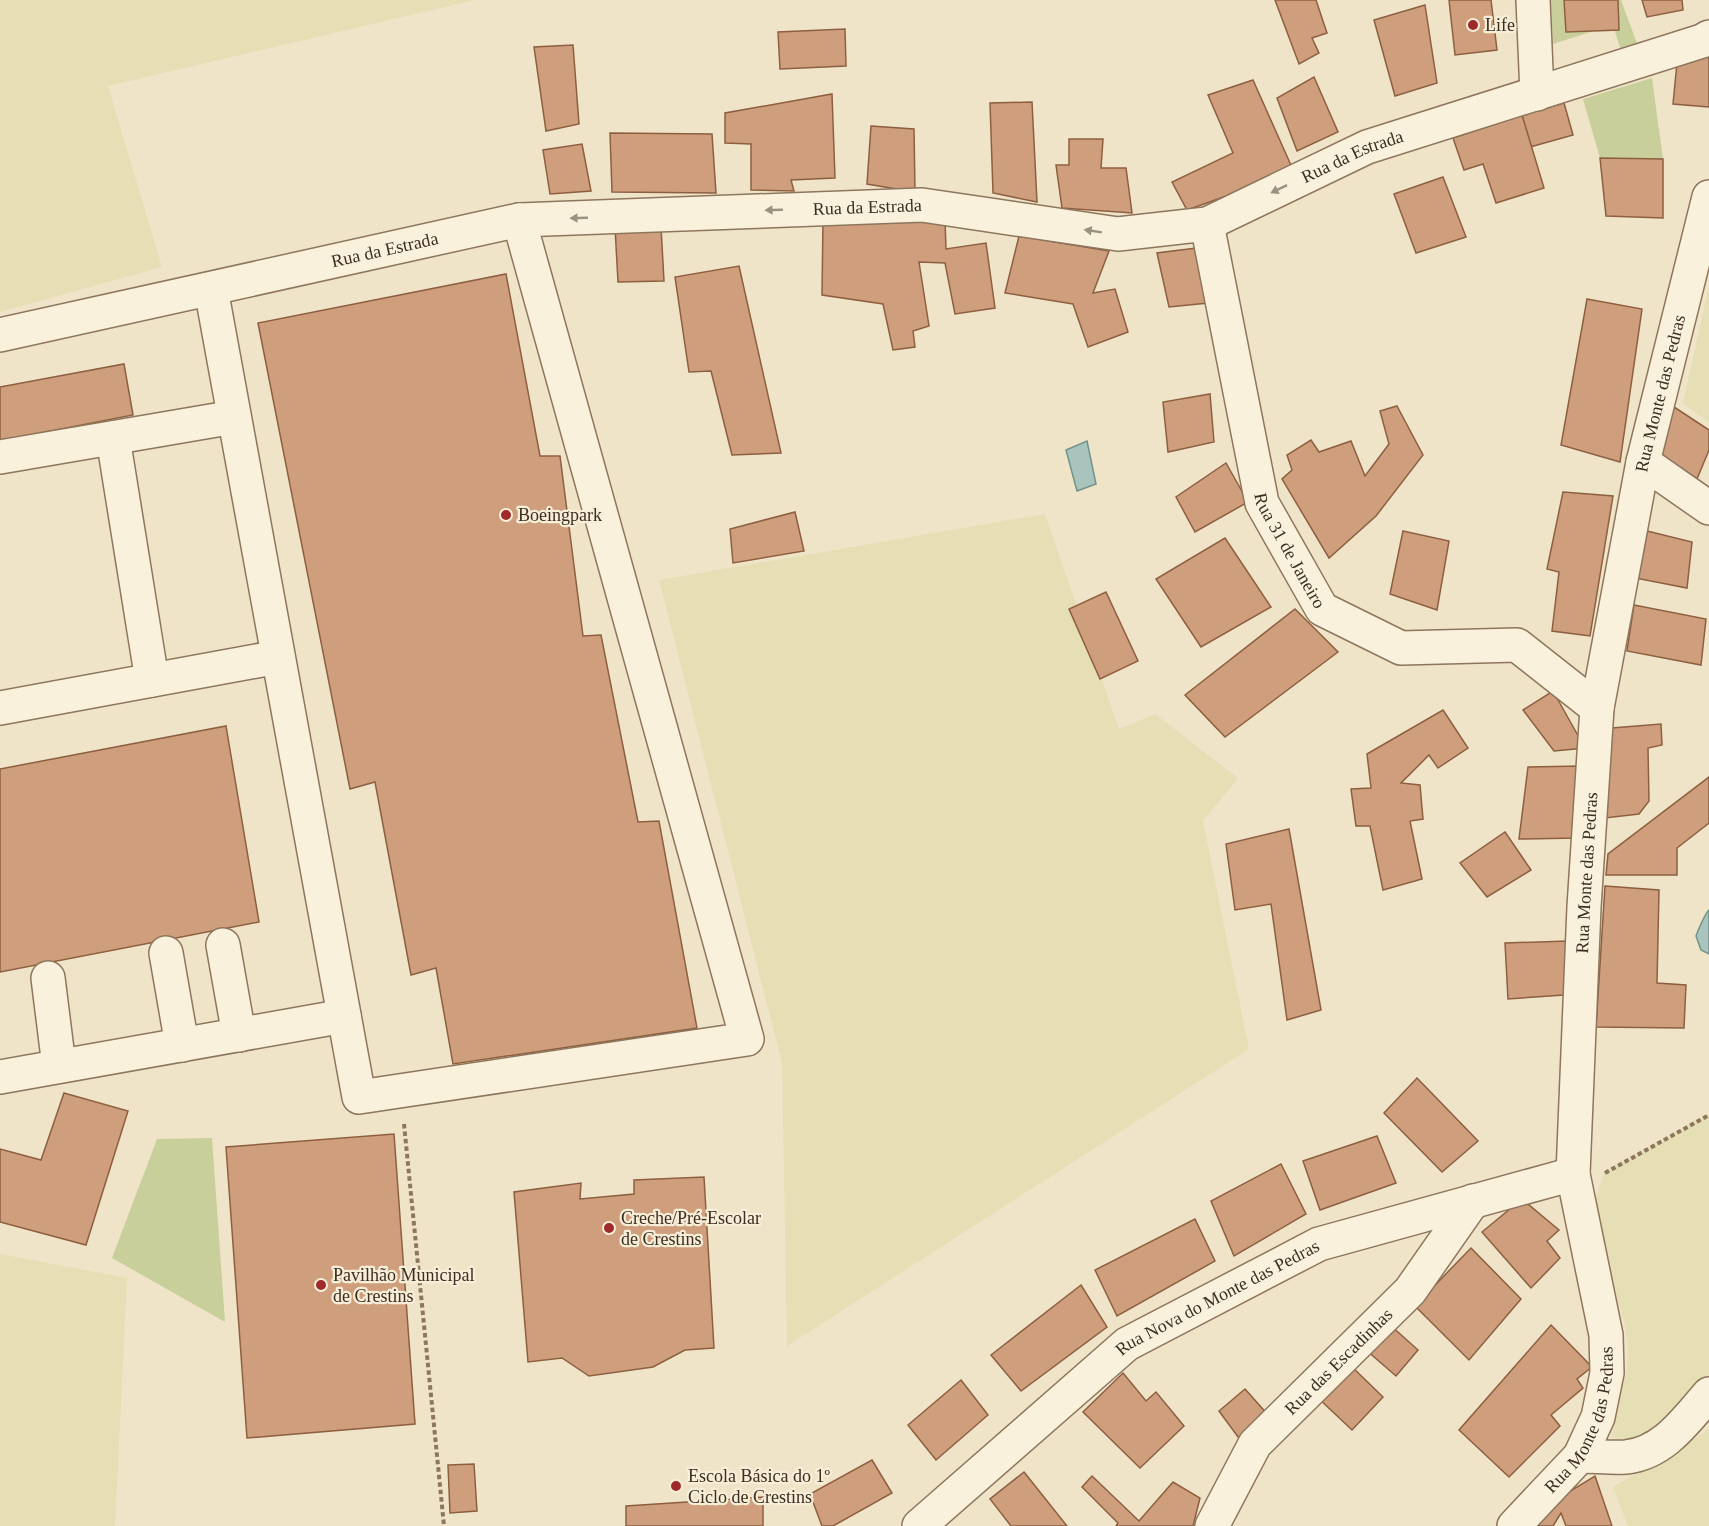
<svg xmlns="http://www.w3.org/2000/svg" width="1709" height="1526" font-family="'Times New Roman',serif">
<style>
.farmland{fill:#e6deb5}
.green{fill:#c9cf9b}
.water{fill:#a9c4bc;stroke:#6f938a;stroke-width:1.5}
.building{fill:#cf9f7d;stroke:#8d5f41;stroke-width:1.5}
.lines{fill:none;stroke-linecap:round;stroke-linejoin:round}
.minor-casing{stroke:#8d765c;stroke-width:36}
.path{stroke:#8d765c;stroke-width:4;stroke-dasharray:4.5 3;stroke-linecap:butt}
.minor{stroke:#faf1dc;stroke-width:33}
.oneway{fill:#9c907e}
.poi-dot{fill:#9e2a2b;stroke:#f7eed8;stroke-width:2}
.labels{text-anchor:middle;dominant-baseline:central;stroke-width:4.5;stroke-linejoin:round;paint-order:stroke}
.poi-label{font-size:18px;fill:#3d2e20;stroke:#f7eed8;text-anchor:start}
.street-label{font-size:18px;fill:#3d2e20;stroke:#f7eed8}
</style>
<rect width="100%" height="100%" fill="#f0e4c8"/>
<g class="farmland">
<path d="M0,0H475L108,86L162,267L0,312Z"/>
<path d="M1709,286V422L1683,403Z"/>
<path d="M1045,514L1119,729L1155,714L1238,778L1203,821L1249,1049L787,1346L782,1063L659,580Z"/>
<path d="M1709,1114V1386L1670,1428L1625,1442L1611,1436L1627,1369L1628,1346L1624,1321L1591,1212L1605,1171Z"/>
<path d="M0,1254L127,1278L115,1526H0Z"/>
<path d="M1709,1428V1526H1628L1613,1487L1698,1437Z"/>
</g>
<g class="green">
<path d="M1551,0H1621L1639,49L1622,54L1613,25L1553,44Z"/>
<path d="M1652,78L1663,159L1600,158L1583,99Z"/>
<path d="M212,1138L225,1322L112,1258L157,1139Z"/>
</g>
<g class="water">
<path d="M1087,441L1096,484L1077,491L1066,450Z"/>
<path d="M1709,910V954L1701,950L1696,936C1698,930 1705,914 1709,910Z"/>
</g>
<g class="building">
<path d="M1275,0H1316L1327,33L1312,38L1319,53L1299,64Z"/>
<path d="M1449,0H1491L1497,50L1455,55Z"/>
<path d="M1564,0H1618L1619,30L1566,32Z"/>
<path d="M1642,0H1682L1683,10L1647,17Z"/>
<path d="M1425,5L1437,83L1395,96L1374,20Z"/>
<path d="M845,29L846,66L780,69L778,32Z"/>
<path d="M573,45L579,124L546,131L534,47Z"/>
<path d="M1709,55V107L1673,104L1677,63Z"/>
<path d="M1314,77L1338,132L1297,151L1277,98Z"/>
<path d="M1253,80L1294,172L1187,210L1172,182L1233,153L1208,95Z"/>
<path d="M832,94L835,178L791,180L794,191L751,190V144L725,143V113Z"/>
<path d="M1032,102L1037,202L993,193L990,103Z"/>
<path d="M1564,103L1573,135L1530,147L1522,115Z"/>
<path d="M1522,115L1544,188L1496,203L1483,164L1464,170L1453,138Z"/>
<path d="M871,126L914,129L915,192L867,184Z"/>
<path d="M610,133L712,134L716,193L612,192Z"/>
<path d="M1069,139H1103L1101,168H1126L1132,213L1062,208L1056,165H1069Z"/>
<path d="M582,144L591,191L550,194L543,150Z"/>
<path d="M1600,158L1663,159V218L1606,216Z"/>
<path d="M1443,177L1466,237L1416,253L1394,194Z"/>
<path d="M823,220H945L946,249L986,243L995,308L955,314L945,263L919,262L929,326L913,331L915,347L893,350L883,304L822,295Z"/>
<path d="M615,227H661L664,281L618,282Z"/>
<path d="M1019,236L1109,251L1093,293L1115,289L1128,332L1088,347L1073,304L1005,293Z"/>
<path d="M1196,248L1208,303L1169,307L1157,253Z"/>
<path d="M739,266L781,453L732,455L711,371L689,372L675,277Z"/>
<path d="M506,274L540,456H560L583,636L601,635L638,822L659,821L697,1028L453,1064L436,968L411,975L375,782L350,789L258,323Z"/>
<path d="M1587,299L1642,309L1620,462L1561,445Z"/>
<path d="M124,364L133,415L0,441V387Z"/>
<path d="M1210,394L1214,442L1168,452L1163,402Z"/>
<path d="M1397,406L1423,455L1376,516L1329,558L1282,479L1292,470L1287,455L1311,440L1319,452L1351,441L1365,476L1389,444L1380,411Z"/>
<path d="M1674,407L1709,430V450L1697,479L1660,455Z"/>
<path d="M1226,463L1248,502L1195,532L1176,497Z"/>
<path d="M1563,492L1613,496L1590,636L1552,631L1559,572L1547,569Z"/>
<path d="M795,512L804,551L733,563L730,529Z"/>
<path d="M1643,530L1692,542L1687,588L1635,578Z"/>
<path d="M1403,531L1449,541L1437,610L1390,594Z"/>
<path d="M1225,538L1271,607L1201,647L1156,579Z"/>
<path d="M1106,592L1138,661L1100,679L1069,609Z"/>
<path d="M1634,605L1706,619L1701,665L1627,651Z"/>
<path d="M1295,609L1338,652L1225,737L1185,695Z"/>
<path d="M1553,691L1585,748L1554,751L1523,710Z"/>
<path d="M1443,710L1468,748L1438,768L1429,755L1401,783L1420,785L1423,819L1410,821L1422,879L1383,890L1370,826H1356L1351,789L1371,788L1367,754Z"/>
<path d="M1661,724L1662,745L1648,748L1649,801L1639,814L1605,818L1612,728Z"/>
<path d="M226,726L259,922L0,972V769Z"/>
<path d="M1581,766L1577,838L1519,839L1528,767Z"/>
<path d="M1709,777V823L1677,848V875H1606L1608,854Z"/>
<path d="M1289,829L1321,1010L1287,1020L1271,904L1235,910L1226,844Z"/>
<path d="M1505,832L1531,870L1487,897L1460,863Z"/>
<path d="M1605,886L1659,890L1657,983L1686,985L1684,1028L1596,1027Z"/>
<path d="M1567,941L1564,995L1508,999L1505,943Z"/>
<path d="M1417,1078L1478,1141L1442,1172L1384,1113Z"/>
<path d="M64,1093L128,1111L86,1245L0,1222V1149L41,1160Z"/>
<path d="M394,1134L415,1424L247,1438L226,1147Z"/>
<path d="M1377,1136L1396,1183L1320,1210L1303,1161Z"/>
<path d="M1281,1164L1306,1214L1234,1256L1211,1201Z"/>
<path d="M704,1177L714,1348L685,1350L653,1367L589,1376L562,1358L528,1362L514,1192L581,1183L580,1199L634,1194V1180Z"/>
<path d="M1522,1199L1559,1230L1547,1241L1560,1258L1531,1288L1482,1232Z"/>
<path d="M1195,1219L1215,1261L1117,1316L1095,1270Z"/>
<path d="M1471,1248L1521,1299L1469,1360L1415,1306Z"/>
<path d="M1081,1285L1107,1327L1021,1391L991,1355Z"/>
<path d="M1389,1324L1418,1350L1396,1376L1366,1350Z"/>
<path d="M1551,1325L1592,1367L1577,1379L1583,1388L1551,1415L1560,1426L1509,1477L1459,1430Z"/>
<path d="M1348,1363L1383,1397L1352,1430L1316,1396Z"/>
<path d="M1123,1373L1146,1401L1156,1392L1184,1426L1140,1468L1083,1412Z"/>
<path d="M961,1380L988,1415L936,1460L908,1425Z"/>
<path d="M1245,1389L1269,1416L1241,1441L1219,1411Z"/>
<path d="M872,1460L892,1493L833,1526H822L810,1494Z"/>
<path d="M474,1464L477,1511L450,1513L448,1465Z"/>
<path d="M1024,1472L1067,1526H1011L990,1499Z"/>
<path d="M1092,1476L1139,1521L1173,1482L1200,1498L1193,1526H1116L1118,1523L1082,1487Z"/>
<path d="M1595,1476L1612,1526H1566L1561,1513L1553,1526H1537L1557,1499Z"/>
<path d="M763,1497V1526H626V1506Z"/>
</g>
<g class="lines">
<g class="minor-casing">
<g id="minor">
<path d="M1533,0L1537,94"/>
<path id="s1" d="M1207,224L1262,503L1322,609L1401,648L1517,645L1597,708"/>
<path d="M211,289L359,1097L747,1039L519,220"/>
<path id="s2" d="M0,335L519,220L922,205L1118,234L1207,224L1367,147L1702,41L1709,37"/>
<path d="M113,438L152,680"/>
<path d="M0,457L234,417"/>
<path d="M1643,462L1709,508"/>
<path d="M0,708L278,657"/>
<path d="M223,945L239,1035"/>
<path d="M166,953L182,1045"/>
<path d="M48,978L59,1066"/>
<path d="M0,1077L344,1016"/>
<path d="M1580,1456C1595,1456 1611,1458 1626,1457C1664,1453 1686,1420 1709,1394"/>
<path id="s3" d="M919,1526L1127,1344L1319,1244L1573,1174"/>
<path id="s4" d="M1212,1526L1255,1444L1410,1291L1473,1201"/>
<path id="s5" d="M1514,1526L1580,1456L1598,1417L1607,1373L1606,1335L1573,1174L1584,907L1597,708L1643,462L1709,197"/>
</g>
</g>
<g class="path">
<path d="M404,1124L444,1526"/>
<path d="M1605,1173L1709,1115"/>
</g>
<use href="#minor" class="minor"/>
</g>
<defs><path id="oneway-solid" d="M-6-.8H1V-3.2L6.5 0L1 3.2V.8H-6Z" transform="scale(1.5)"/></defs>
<g class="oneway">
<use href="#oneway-solid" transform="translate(1279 189) rotate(154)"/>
<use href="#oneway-solid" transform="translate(774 210) rotate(178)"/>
<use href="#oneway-solid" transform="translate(579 218) rotate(178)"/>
<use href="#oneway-solid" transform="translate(1093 231) rotate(-171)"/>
</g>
<g class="poi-dot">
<circle cx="1473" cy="25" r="6"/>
<circle cx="506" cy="515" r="6"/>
<circle cx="609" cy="1228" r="6"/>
<circle cx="321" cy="1285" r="6"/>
<circle cx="676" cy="1486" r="6"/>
</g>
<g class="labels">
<g class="poi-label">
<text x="1485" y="25">Life</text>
<text x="518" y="515">Boeingpark</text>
<text x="621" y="1218">Creche/Pré-Escolar<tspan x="621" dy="21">de Crestins</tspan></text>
<text x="333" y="1275">Pavilhão Municipal<tspan x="333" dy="21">de Crestins</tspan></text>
<text x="688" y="1476">Escola Básica do 1º<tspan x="688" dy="21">Ciclo de Crestins</tspan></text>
</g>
<g class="street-label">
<text stroke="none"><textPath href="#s2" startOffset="1383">Rua da Estrada</textPath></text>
<text stroke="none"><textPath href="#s2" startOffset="880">Rua da Estrada</textPath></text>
<text stroke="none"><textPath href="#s2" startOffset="394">Rua da Estrada</textPath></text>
<text stroke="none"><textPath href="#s5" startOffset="1174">Rua Monte das Pedras</textPath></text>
<text stroke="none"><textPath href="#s1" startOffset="339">Rua 31 de Janeiro</textPath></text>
<text stroke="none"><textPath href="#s5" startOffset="688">Rua Monte das Pedras</textPath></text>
<text stroke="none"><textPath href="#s3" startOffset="378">Rua Nova do Monte das Pedras</textPath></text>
<text stroke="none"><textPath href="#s4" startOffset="210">Rua das Escadinhas</textPath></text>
<text stroke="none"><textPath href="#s5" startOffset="130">Rua Monte das Pedras</textPath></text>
</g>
</g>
</svg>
